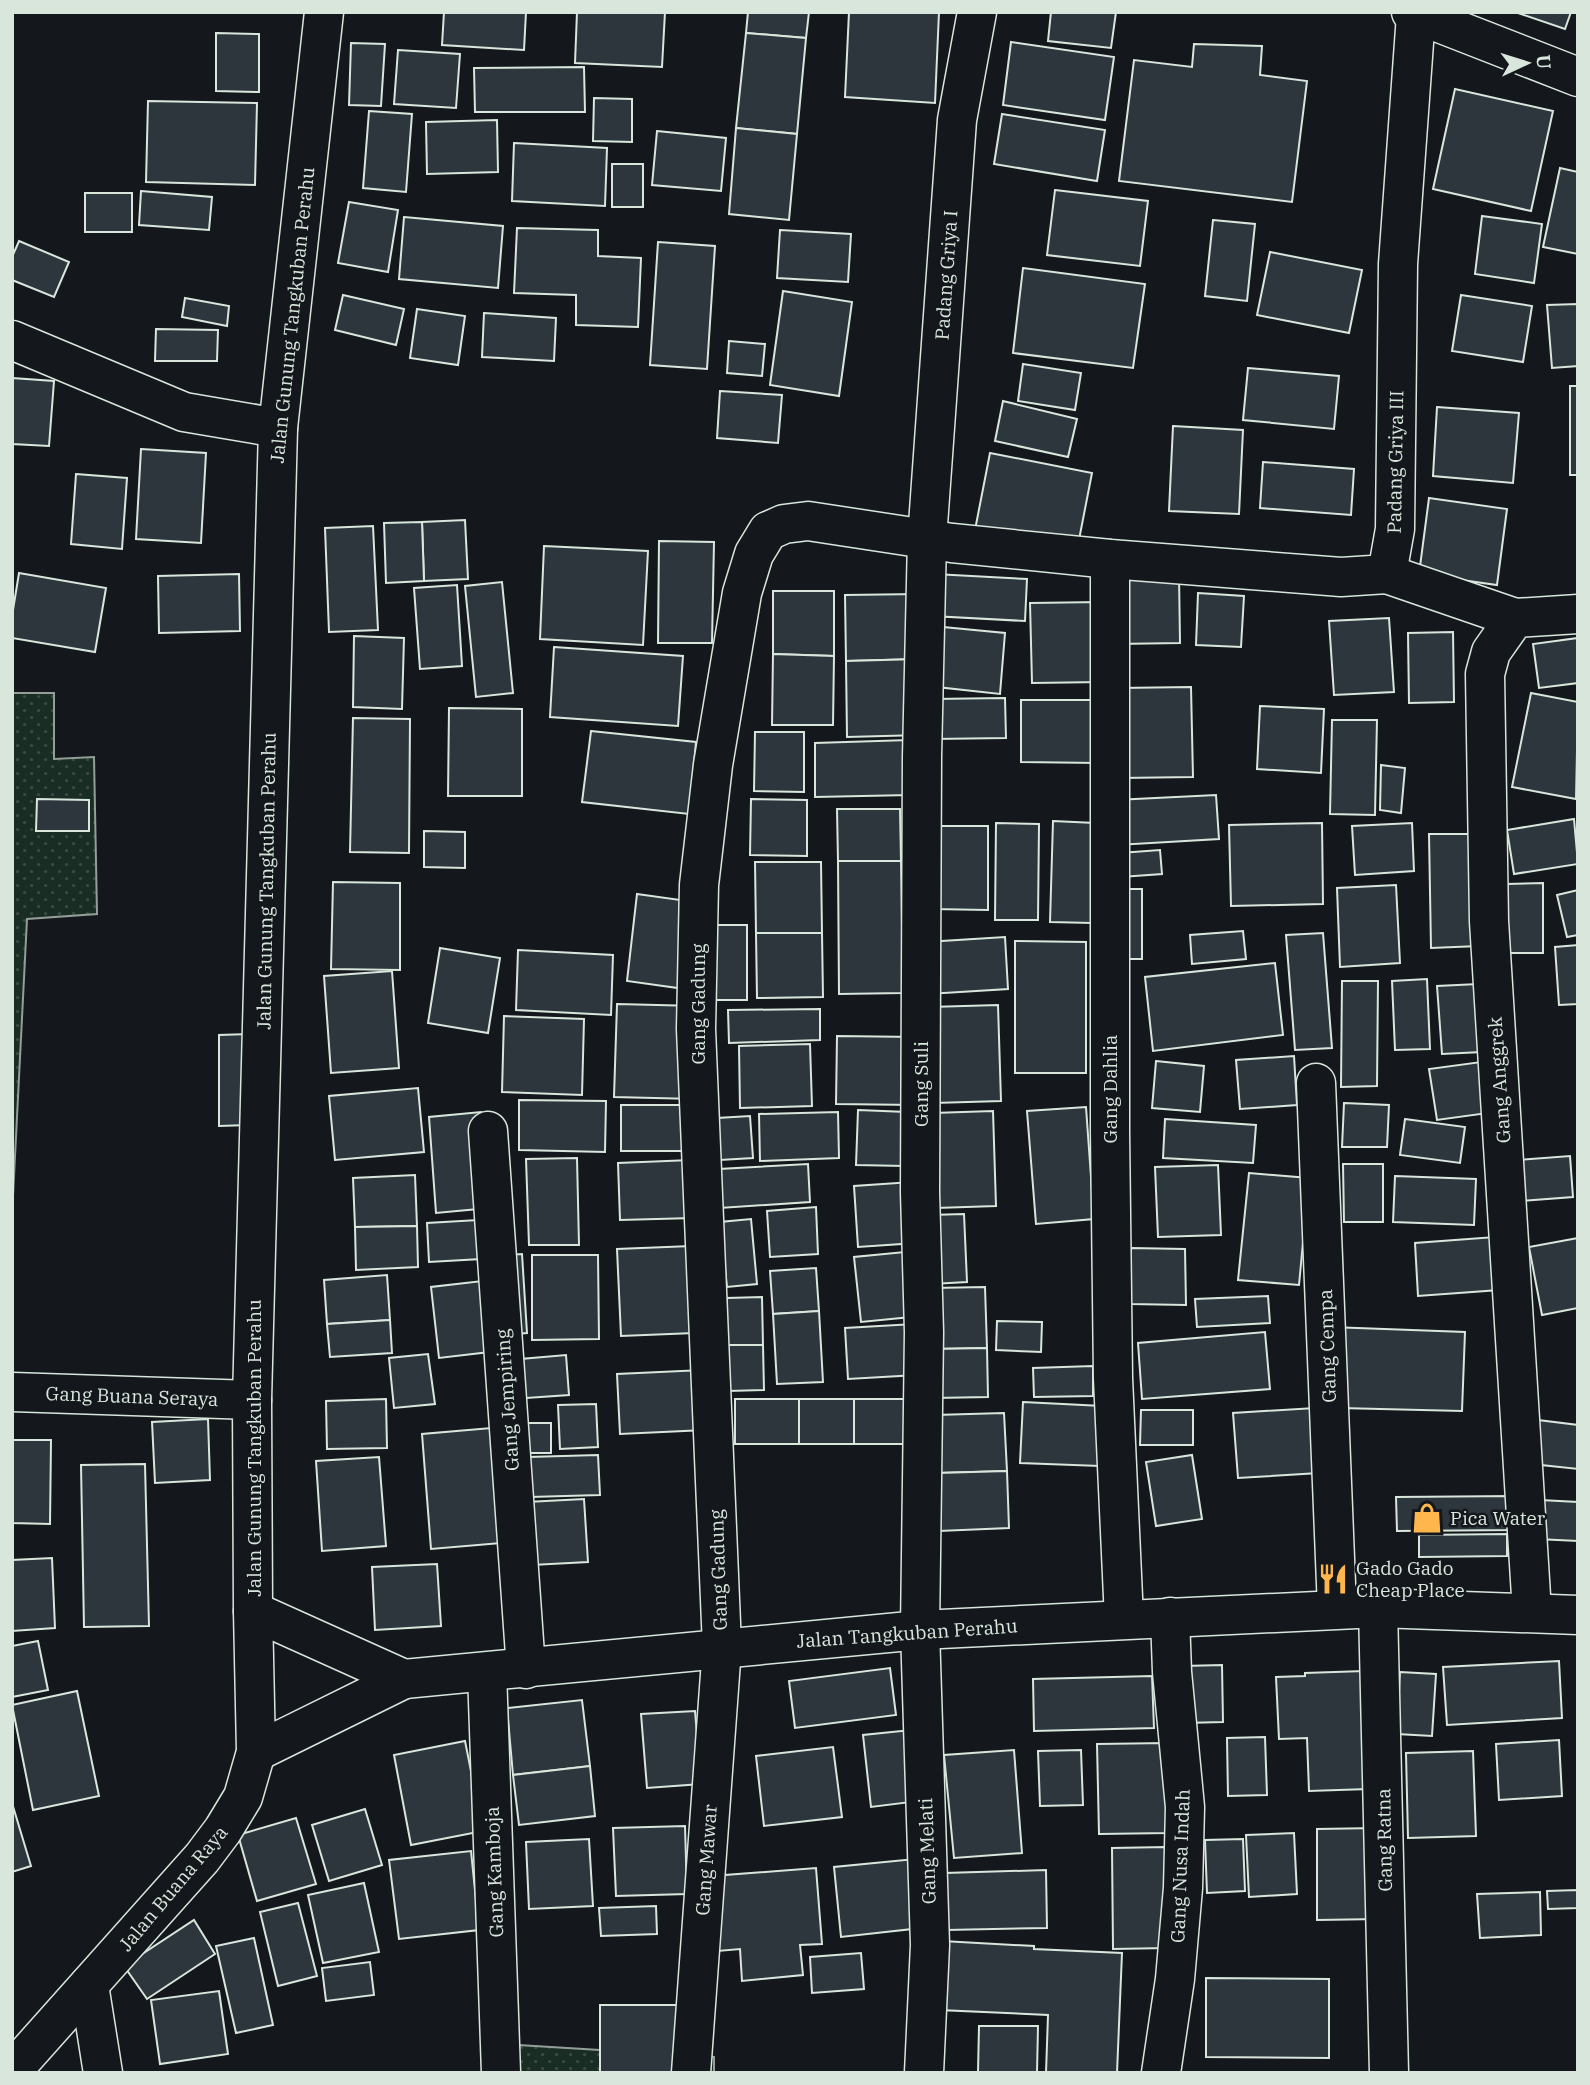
<svg xmlns="http://www.w3.org/2000/svg" width="1590" height="2085" font-family="'IBM Plex Serif',serif">
<style>
.grass{fill:url(#grass-dots);stroke:#939e99;stroke-width:2}
.building{fill:#2c363c;stroke:#d8e6dc;stroke-width:2}
.lines{fill:none;stroke-linecap:round;stroke-linejoin:round}
.minor-casing{stroke:#d8e6dc;stroke-width:41}
.minor{stroke:#14181c;stroke-width:38}
.labels{text-anchor:middle;dominant-baseline:central;stroke-width:5;stroke-linejoin:round;paint-order:stroke}
.street-label{font-size:19px;fill:#d8e6dc;stroke:#14181c}
.poi-label{font-size:19px;fill:#d8e6dc;stroke:#14181c;text-anchor:start}
</style>
<defs>
<pattern id="grass-dots" width="8" height="8" patternUnits="userSpaceOnUse" patternTransform="scale(1.75)"><rect width="8" height="8" fill="#1a2d24"/><path d="M2 2h.1M6 6h.1" fill="none" stroke="#3b4b43" stroke-width="1.8" stroke-linecap="round"/></pattern>
</defs>
<rect width="100%" height="100%" fill="#14181c"/>
<g class="grass">
<path d="M12,693H54V759L94,757L97,914L27,919L12,1216Z"/>
<path d="M518,2045L714,2057V2073H516Z"/>
</g>
<g class="building">
<path d="M444,12H526L524,50L442,45Z"/>
<path d="M577,12H665L662,67L575,63Z"/>
<path d="M748,12H809L806,38L746,33Z"/>
<path d="M849,12H939L935,103L845,97Z"/>
<path d="M1051,12H1116L1111,48L1048,41Z"/>
<path d="M1515,12H1571L1565,29Z"/>
<path d="M216,33L259,34V92L216,91Z"/>
<path d="M746,33L806,38L797,134L736,128Z"/>
<path d="M1011,42L1114,57L1105,120L1003,105Z"/>
<path d="M351,43L385,44L381,106L349,105Z"/>
<path d="M1194,44L1262,46L1260,75L1307,81L1292,202L1119,181L1134,60L1192,67Z"/>
<path d="M398,50L460,54L456,108L394,104Z"/>
<path d="M584,67L585,112H475L474,68Z"/>
<path d="M1455,89L1553,111L1531,211L1433,189Z"/>
<path d="M594,98L632,99V142L593,141Z"/>
<path d="M148,101L257,103L255,185L146,182Z"/>
<path d="M369,111L412,114L406,192L363,188Z"/>
<path d="M1002,114L1105,130L1097,181L994,164Z"/>
<path d="M497,120L498,172L427,174L426,122Z"/>
<path d="M736,128L797,134L789,220L729,214Z"/>
<path d="M657,131L726,138L721,191L652,185Z"/>
<path d="M514,143L607,148L605,206L512,201Z"/>
<rect x="612" y="164" width="31" height="43"/>
<path d="M1560,168L1578,172V254L1543,247Z"/>
<path d="M1055,190L1148,201L1140,266L1047,255Z"/>
<path d="M141,191L212,197L209,230L139,225Z"/>
<rect x="85" y="193" width="47" height="39"/>
<path d="M349,202L398,210L388,272L338,263Z"/>
<path d="M1482,216L1542,224L1534,283L1475,274Z"/>
<path d="M404,217L503,226L498,288L399,279Z"/>
<path d="M1213,220L1255,224L1247,301L1205,296Z"/>
<path d="M517,228L598,230V256L641,258L638,327L576,325V295L514,293Z"/>
<path d="M780,230L851,234L848,282L777,278Z"/>
<path d="M19,241L69,262L54,297L12,280V257Z"/>
<path d="M658,242L715,246L707,369L650,365Z"/>
<path d="M1270,252L1362,270L1349,333L1257,315Z"/>
<path d="M1023,268L1145,284L1133,368L1013,353Z"/>
<path d="M783,291L852,302L839,396L770,385Z"/>
<path d="M343,295L404,309L396,345L335,330Z"/>
<path d="M1461,295L1532,306L1523,362L1452,351Z"/>
<path d="M185,298L229,306L227,326L182,317Z"/>
<path d="M1578,304V366L1552,368L1547,305Z"/>
<path d="M417,309L465,316L458,365L410,358Z"/>
<path d="M484,313L556,318L554,361L482,357Z"/>
<path d="M156,329L218,330L217,361H155Z"/>
<path d="M729,341L765,344L762,376L727,373Z"/>
<path d="M1023,364L1081,373L1075,410L1018,401Z"/>
<path d="M1248,368L1339,376L1334,429L1243,420Z"/>
<path d="M12,378L54,381L49,446L12,444Z"/>
<rect x="1570" y="386" width="8" height="89"/>
<path d="M720,391L782,395L778,443L717,438Z"/>
<path d="M1003,401L1077,419L1068,457L995,441Z"/>
<path d="M1437,407L1519,413L1513,483L1433,476Z"/>
<path d="M1173,426L1243,430L1239,514L1169,511Z"/>
<path d="M141,449L206,453L201,543L136,539Z"/>
<path d="M990,453L1092,473L1077,550L975,530Z"/>
<path d="M1263,462L1354,469L1351,515L1260,508Z"/>
<path d="M76,474L127,478L122,549L71,544Z"/>
<path d="M1429,498L1507,509L1497,585L1419,574Z"/>
<path d="M465,520L468,579L424,581L422,522Z"/>
<path d="M422,522L424,581L386,583L384,523Z"/>
<path d="M373,526L378,630L329,632L325,528Z"/>
<path d="M659,541L714,542L712,643H658Z"/>
<path d="M544,546L648,551L643,645L540,639Z"/>
<path d="M19,573L106,588L95,652L12,638V616Z"/>
<path d="M239,574L240,631L159,633L158,576Z"/>
<path d="M934,574L1027,579L1025,621L932,616Z"/>
<path d="M1179,574L1180,643L1116,644L1114,575Z"/>
<path d="M502,582L513,693L476,697L465,586Z"/>
<path d="M457,585L462,666L420,669L414,588Z"/>
<path d="M773,591H834V656L773,654Z"/>
<path d="M1198,593L1244,596L1241,647L1196,645Z"/>
<path d="M919,594V659L846,661L845,595Z"/>
<path d="M1101,602L1102,682L1032,683L1030,603Z"/>
<path d="M1389,618L1394,692L1334,695L1329,621Z"/>
<path d="M943,627L1005,633L1000,694L937,687Z"/>
<path d="M1453,632L1454,702L1409,703L1408,633Z"/>
<path d="M354,636L404,638L402,709L353,707Z"/>
<path d="M1578,638V683L1539,688L1533,644Z"/>
<path d="M554,647L683,656L678,726L550,717Z"/>
<path d="M773,654L834,656L833,725H772Z"/>
<path d="M919,659L921,735L847,737L846,661Z"/>
<path d="M1191,687L1193,777L1120,778L1118,688Z"/>
<path d="M1531,693L1578,702L1576,799L1512,787Z"/>
<path d="M1005,698L1006,738L933,739L932,699Z"/>
<path d="M1021,700H1098V763L1021,762Z"/>
<path d="M1260,706L1324,709L1321,773L1257,769Z"/>
<path d="M449,708L522,709V796H448Z"/>
<path d="M353,718L410,719L409,853L350,852Z"/>
<path d="M1332,720H1377L1375,815L1330,814Z"/>
<path d="M591,731L696,742L689,814L582,802Z"/>
<path d="M755,732H804V792L754,791Z"/>
<path d="M909,740L910,795L815,797V743Z"/>
<path d="M1381,765L1405,768L1401,813L1380,810Z"/>
<path d="M1216,795L1219,839L1117,845L1115,800Z"/>
<path d="M37,799L89,800V831H36Z"/>
<path d="M751,799L807,800V856L750,855Z"/>
<path d="M837,809H900L901,861H838Z"/>
<path d="M1574,819L1578,864L1514,874L1507,830Z"/>
<path d="M1053,821L1095,823L1092,923L1050,922Z"/>
<path d="M996,823L1039,824L1038,920H995Z"/>
<path d="M1322,823L1323,904L1231,906L1229,825Z"/>
<path d="M1412,823L1414,871L1355,875L1352,826Z"/>
<path d="M932,826H988V910L932,909Z"/>
<path d="M424,831L465,832V868L424,867Z"/>
<path d="M1429,834H1477L1479,946L1431,948Z"/>
<path d="M1160,850L1162,874L1121,877L1120,853Z"/>
<path d="M838,861H901L903,993L839,994Z"/>
<path d="M755,862H821L822,933H756Z"/>
<path d="M333,882L400,883V970L331,969Z"/>
<path d="M1543,883V953H1508L1507,884Z"/>
<path d="M1396,885L1400,963L1340,967L1337,888Z"/>
<rect x="1115" y="889" width="27" height="70"/>
<path d="M1578,890V935L1567,937L1557,895Z"/>
<path d="M637,894L695,902L685,989L627,981Z"/>
<path d="M707,925H747V1000H706Z"/>
<path d="M1243,931L1246,959L1192,964L1190,935Z"/>
<path d="M756,933H822L823,997L757,998Z"/>
<path d="M1323,933L1332,1048L1295,1050L1286,935Z"/>
<path d="M1005,937L1008,989L928,994L926,942Z"/>
<path d="M1015,941L1086,942V1073H1015Z"/>
<path d="M1578,945V1004L1559,1005L1555,947Z"/>
<path d="M440,948L500,958L488,1033L428,1023Z"/>
<path d="M518,950L613,955L611,1015L516,1010Z"/>
<path d="M1275,963L1283,1035L1153,1051L1145,977Z"/>
<path d="M392,971L399,1068L331,1073L324,976Z"/>
<path d="M1427,979L1430,1049L1395,1050L1392,981Z"/>
<path d="M1342,981H1378L1377,1086L1341,1087Z"/>
<path d="M1478,984L1482,1052L1442,1054L1437,986Z"/>
<path d="M617,1004L697,1006L695,1099L614,1097Z"/>
<path d="M998,1005L1001,1101L934,1103L930,1007Z"/>
<path d="M820,1009V1040L729,1043L728,1010Z"/>
<path d="M504,1016L584,1019L582,1095L502,1092Z"/>
<path d="M249,1034V1125L219,1126V1035Z"/>
<path d="M837,1036L917,1037L916,1105L836,1104Z"/>
<path d="M810,1044L812,1106L740,1108L739,1046Z"/>
<path d="M1294,1056L1297,1105L1240,1109L1236,1060Z"/>
<path d="M1156,1061L1204,1066L1200,1112L1152,1108Z"/>
<path d="M1481,1062L1488,1113L1437,1120L1429,1069Z"/>
<path d="M418,1088L424,1152L335,1160L329,1096Z"/>
<path d="M519,1100L606,1101L605,1152L519,1150Z"/>
<path d="M1344,1103L1389,1105L1387,1147H1342Z"/>
<path d="M621,1105H686L685,1151H621Z"/>
<path d="M1086,1107L1094,1219L1036,1224L1027,1111Z"/>
<path d="M858,1110L907,1112L905,1166L856,1165Z"/>
<path d="M993,1111L996,1206L936,1208L933,1113Z"/>
<path d="M481,1112L489,1208L436,1213L429,1117Z"/>
<path d="M838,1112L839,1158L760,1161L759,1114Z"/>
<path d="M750,1116L753,1158L720,1160L717,1118Z"/>
<path d="M1165,1119L1256,1125L1253,1163L1163,1158Z"/>
<path d="M1405,1119L1465,1127L1460,1163L1400,1155Z"/>
<path d="M1570,1156L1573,1197L1522,1201L1519,1160Z"/>
<path d="M577,1158L579,1245H529L526,1159Z"/>
<path d="M691,1160L693,1218L620,1220L618,1163Z"/>
<path d="M808,1164L810,1202L720,1208L719,1169Z"/>
<path d="M1343,1164H1383V1222H1344Z"/>
<path d="M1218,1165L1221,1235L1158,1237L1155,1167Z"/>
<path d="M1249,1173L1309,1178L1299,1285L1238,1280Z"/>
<path d="M415,1175L417,1226L355,1227L353,1178Z"/>
<path d="M1395,1176L1476,1179L1474,1225L1393,1222Z"/>
<path d="M912,1182L916,1243L858,1247L854,1186Z"/>
<path d="M816,1207L818,1254L770,1257L767,1211Z"/>
<path d="M964,1214L967,1282L932,1284L929,1215Z"/>
<path d="M751,1219L757,1284L727,1287L720,1222Z"/>
<path d="M478,1220L481,1259L429,1262L427,1223Z"/>
<path d="M417,1226L418,1267L356,1270L355,1227Z"/>
<path d="M1495,1237L1499,1290L1418,1296L1415,1243Z"/>
<path d="M1578,1238V1308L1542,1315L1529,1247Z"/>
<path d="M691,1246L694,1333L621,1336L617,1249Z"/>
<path d="M1131,1248L1185,1249L1186,1305L1130,1304Z"/>
<path d="M915,1251L921,1316L861,1322L854,1257Z"/>
<path d="M522,1254L527,1333L503,1335L497,1256Z"/>
<path d="M532,1255H598L599,1339L532,1340Z"/>
<path d="M816,1268L819,1311L773,1314L770,1271Z"/>
<path d="M387,1275L390,1320L327,1324L324,1280Z"/>
<path d="M491,1280L498,1351L439,1358L431,1287Z"/>
<path d="M985,1287L987,1348L933,1349L932,1288Z"/>
<path d="M1268,1296L1270,1323L1197,1327L1195,1299Z"/>
<path d="M762,1297L763,1345H727V1298Z"/>
<path d="M819,1311L823,1382L777,1384L773,1314Z"/>
<path d="M390,1320L392,1353L330,1357L327,1324Z"/>
<path d="M997,1321L1042,1322L1041,1352L996,1350Z"/>
<path d="M914,1324L917,1375L848,1379L845,1328Z"/>
<path d="M1330,1327L1465,1332L1462,1411L1340,1408Z"/>
<path d="M1265,1332L1270,1389L1142,1399L1138,1343Z"/>
<path d="M727,1345H763L764,1390L728,1391Z"/>
<path d="M987,1348L988,1397L934,1398L933,1349Z"/>
<path d="M428,1354L435,1404L394,1408L389,1358Z"/>
<path d="M566,1355L569,1395L512,1399L509,1360Z"/>
<path d="M1093,1366V1396L1034,1397L1033,1368Z"/>
<path d="M703,1370L705,1430L620,1434L617,1374Z"/>
<path d="M386,1399L387,1448L327,1449L326,1401Z"/>
<rect x="735" y="1399" width="64" height="45"/>
<rect x="799" y="1399" width="55" height="45"/>
<rect x="854" y="1399" width="55" height="45"/>
<path d="M1023,1402L1102,1406L1100,1466L1020,1463Z"/>
<path d="M596,1404L598,1447L560,1449L558,1405Z"/>
<path d="M1315,1408L1319,1473L1238,1478L1233,1413Z"/>
<path d="M1141,1410H1193V1445H1140Z"/>
<path d="M1004,1413L1007,1471L937,1473L935,1415Z"/>
<path d="M208,1419L210,1480L155,1483L152,1422Z"/>
<path d="M1538,1420L1578,1425V1469L1532,1464Z"/>
<rect x="518" y="1423" width="33" height="30"/>
<path d="M503,1427L513,1542L431,1549L422,1434Z"/>
<path d="M12,1440H51L50,1524L12,1523Z"/>
<path d="M598,1455L600,1495L530,1497L528,1457Z"/>
<path d="M1192,1455L1202,1519L1156,1526L1146,1462Z"/>
<path d="M379,1457L386,1546L322,1551L316,1461Z"/>
<path d="M145,1464L149,1626L84,1627L81,1465Z"/>
<path d="M1007,1471L1009,1528L939,1531L937,1473Z"/>
<path d="M1514,1496V1530L1397,1531L1396,1497Z"/>
<path d="M584,1499L588,1562L532,1565L527,1502Z"/>
<path d="M1540,1500L1578,1502V1541L1537,1539Z"/>
<path d="M1507,1534V1556L1419,1557V1535Z"/>
<path d="M52,1558L55,1628L12,1631V1560Z"/>
<path d="M437,1564L441,1626L375,1630L372,1567Z"/>
<path d="M38,1641L48,1690L12,1697V1646Z"/>
<path d="M1559,1661L1562,1718L1447,1725L1443,1667Z"/>
<path d="M1222,1665L1223,1722L1184,1723L1183,1666Z"/>
<path d="M890,1668L896,1715L795,1728L789,1681Z"/>
<path d="M1364,1671L1368,1789L1309,1791L1307,1738L1279,1739L1276,1677L1305,1676V1673Z"/>
<path d="M1400,1672L1436,1674L1432,1736L1397,1734Z"/>
<path d="M1152,1676L1154,1728L1034,1731L1033,1679Z"/>
<path d="M77,1691L99,1796L33,1810L12,1705Z"/>
<path d="M582,1700L590,1766L513,1775L507,1708Z"/>
<path d="M695,1711L701,1784L647,1788L641,1714Z"/>
<path d="M911,1730L919,1801L871,1807L863,1735Z"/>
<path d="M1265,1737L1267,1795L1228,1796L1227,1738Z"/>
<path d="M1559,1740L1562,1796L1499,1800L1496,1744Z"/>
<path d="M465,1741L483,1831L411,1845L394,1755Z"/>
<path d="M1167,1743L1168,1833L1099,1834L1097,1744Z"/>
<path d="M833,1747L842,1817L764,1826L756,1756Z"/>
<path d="M1014,1750L1022,1853L954,1858L944,1755Z"/>
<path d="M1081,1750L1083,1805L1040,1806L1038,1751Z"/>
<path d="M1473,1751L1476,1836L1408,1838L1406,1753Z"/>
<path d="M590,1766L595,1816L519,1825L513,1775Z"/>
<path d="M12,1803L31,1866L12,1872Z"/>
<path d="M365,1809L382,1865L329,1881L312,1825Z"/>
<path d="M296,1818L316,1884L257,1901L238,1835Z"/>
<path d="M685,1826L687,1894L616,1896L613,1828Z"/>
<path d="M1378,1828L1379,1919L1317,1920V1829Z"/>
<path d="M1294,1833L1297,1894L1249,1897L1246,1835Z"/>
<path d="M589,1839L593,1906L529,1909L526,1842Z"/>
<path d="M1243,1839L1245,1891L1207,1893L1205,1840Z"/>
<path d="M1166,1847L1167,1948L1113,1949L1112,1848Z"/>
<path d="M471,1851L479,1930L399,1939L389,1860Z"/>
<path d="M915,1859L921,1928L841,1937L834,1867Z"/>
<path d="M816,1868L822,1944L800,1945L803,1975L742,1981L740,1949L718,1951L712,1876Z"/>
<path d="M1046,1870L1047,1928L946,1930L945,1873Z"/>
<path d="M364,1883L379,1952L323,1963L308,1895Z"/>
<path d="M1578,1890V1908L1548,1909L1547,1891Z"/>
<path d="M1540,1892L1541,1935L1480,1938L1477,1894Z"/>
<path d="M298,1903L317,1976L278,1986L260,1912Z"/>
<path d="M656,1906L657,1934L601,1936L599,1908Z"/>
<path d="M194,1920L215,1954L147,1999L124,1966Z"/>
<path d="M254,1938L273,2025L236,2033L216,1946Z"/>
<path d="M942,1941L1034,1946V1949L1122,1953L1117,2073H1046L1048,2015L939,2010Z"/>
<path d="M861,1953L864,1989L812,1993L810,1957Z"/>
<path d="M370,1962L374,1995L326,2001L322,1968Z"/>
<path d="M1206,1978L1329,1979V2058L1206,2057Z"/>
<path d="M219,1991L228,2054L160,2064L151,2000Z"/>
<rect x="600" y="2005" width="78" height="68"/>
<path d="M979,2026H1038L1037,2073L978,2072Z"/>
</g>
<g class="lines">
<g class="minor-casing">
<g id="minor">
<path d="M1411,12L1578,77"/>
<path d="M12,340L184,412L278,428"/>
<path d="M1110,559V1132L1113,1378L1124,1619"/>
<path d="M1387,574L1515,618"/>
<path d="M1316,1083L1337,1609"/>
<path d="M488,1131L526,1669"/>
<path d="M12,1392L252,1400"/>
<path d="M1378,1608L1389,2073"/>
<path d="M253,1611L404,1679L920,1630L1378,1608L1578,1615"/>
<path d="M1532,1612L1489,921L1485,674L1491,652L1515,618L1578,614"/>
<path d="M487,1672L501,2073"/>
<path d="M256,1752L404,1679"/>
<path d="M89,1985L103,2073"/>
<path d="M12,2071L202,1858L223,1830L243,1797L256,1752L253,1611L252,1400L278,428L324,12"/>
<path d="M691,2073L722,1647L696,1029L699,885L713,765L742,593L754,554L768,531L784,524L808,521L952,543L1110,559L1341,577L1387,574L1395,529L1398,264L1416,15"/>
<path d="M924,2073L930,1945L920,1630L924,1332L920,1192L922,757L927,539L957,120L977,12"/>
<path d="M1161,2073L1175,1979L1183,1888L1185,1807L1172,1672L1170,1617"/>
</g>
</g>
<use href="#minor" class="minor"/>
</g>
<defs>
<g id="shop-bare" transform="scale(2.415)"><path d="M-5-2.5h2.3a2.7 3.5 0 0 1 5.4 0H5L5.5 6h-11ZM-1.5-2.5h3a1.5 2.3 0 0 0-3 0Z" fill="#ffb74d" stroke="#14181c" stroke-width="2.5" paint-order="stroke"/></g>
<g id="restaurant-bare" transform="scale(2.415)"><path d="M-5-6h1v4h1v-4h1v4h1v-4h1v5L-1.5 .5V6h-2V.5L-5-1ZM5-6V6H3V1.5H1.5Q1.5-4 5-6Z" fill="#ffb74d" stroke="#14181c" stroke-width="2.5" paint-order="stroke"/></g>
</defs>
<g fill-rule="evenodd">
<use href="#shop-bare" x="1427" y="1518"/>
<use href="#restaurant-bare" x="1333" y="1579"/>
</g>
<g class="labels">
<g class="street-label">
<text transform="translate(946 275) rotate(-86)">Padang Griya I</text>
<text transform="translate(292 315) rotate(-84)">Jalan Gunung Tangkuban Perahu</text>
<text transform="translate(1395 462) rotate(-89)">Padang Griya III</text>
<text transform="translate(266 881) rotate(-89)">Jalan Gunung Tangkuban Perahu</text>
<text transform="translate(698 1004) rotate(-90)">Gang Gadung</text>
<text transform="translate(1499 1080) rotate(-94)">Gang Anggrek</text>
<text transform="translate(921 1084) rotate(-90)">Gang Suli</text>
<text transform="translate(1110 1089) rotate(-90)">Gang Dahlia</text>
<text transform="translate(1327 1346) rotate(-92)">Gang Cempa</text>
<text transform="translate(132 1396) rotate(2)">Gang Buana Seraya</text>
<text transform="translate(507 1400) rotate(-94)">Gang Jempiring</text>
<text transform="translate(254 1448) rotate(-90)">Jalan Gunung Tangkuban Perahu</text>
<text transform="translate(718 1570) rotate(-92)">Gang Gadung</text>
<text transform="translate(907 1633) rotate(-4)">Jalan Tangkuban Perahu</text>
<text transform="translate(1384 1840) rotate(-91)">Gang Ratna</text>
<text transform="translate(927 1851) rotate(-92)">Gang Melati</text>
<text transform="translate(706 1860) rotate(-86)">Gang Mawar</text>
<text transform="translate(1180 1866) rotate(-88)">Gang Nusa Indah</text>
<text transform="translate(494 1872) rotate(-92)">Gang Kamboja</text>
<text transform="translate(173 1888) rotate(-50)">Jalan Buana Raya</text>
</g>
<g class="poi-label">
<text x="1450" y="1518">Pica Water</text>
<text x="1356" y="1568">Gado Gado<tspan x="1356" dy="22">Cheap Place</tspan></text>
</g>
</g>
<rect width="1590" height="2085" fill="none" stroke="#d8e6dc" stroke-width="28"/>
<g transform="translate(1527 63) rotate(86)" stroke="#14181c" stroke-width="5" paint-order="stroke">
<path d="M0-5L12 26L0 18L-12 26Z" fill="#d8e6dc"/>
<text y="-10" font-size="19" font-weight="bold" text-anchor="middle" fill="#d8e6dc">U</text>
</g>
</svg>
